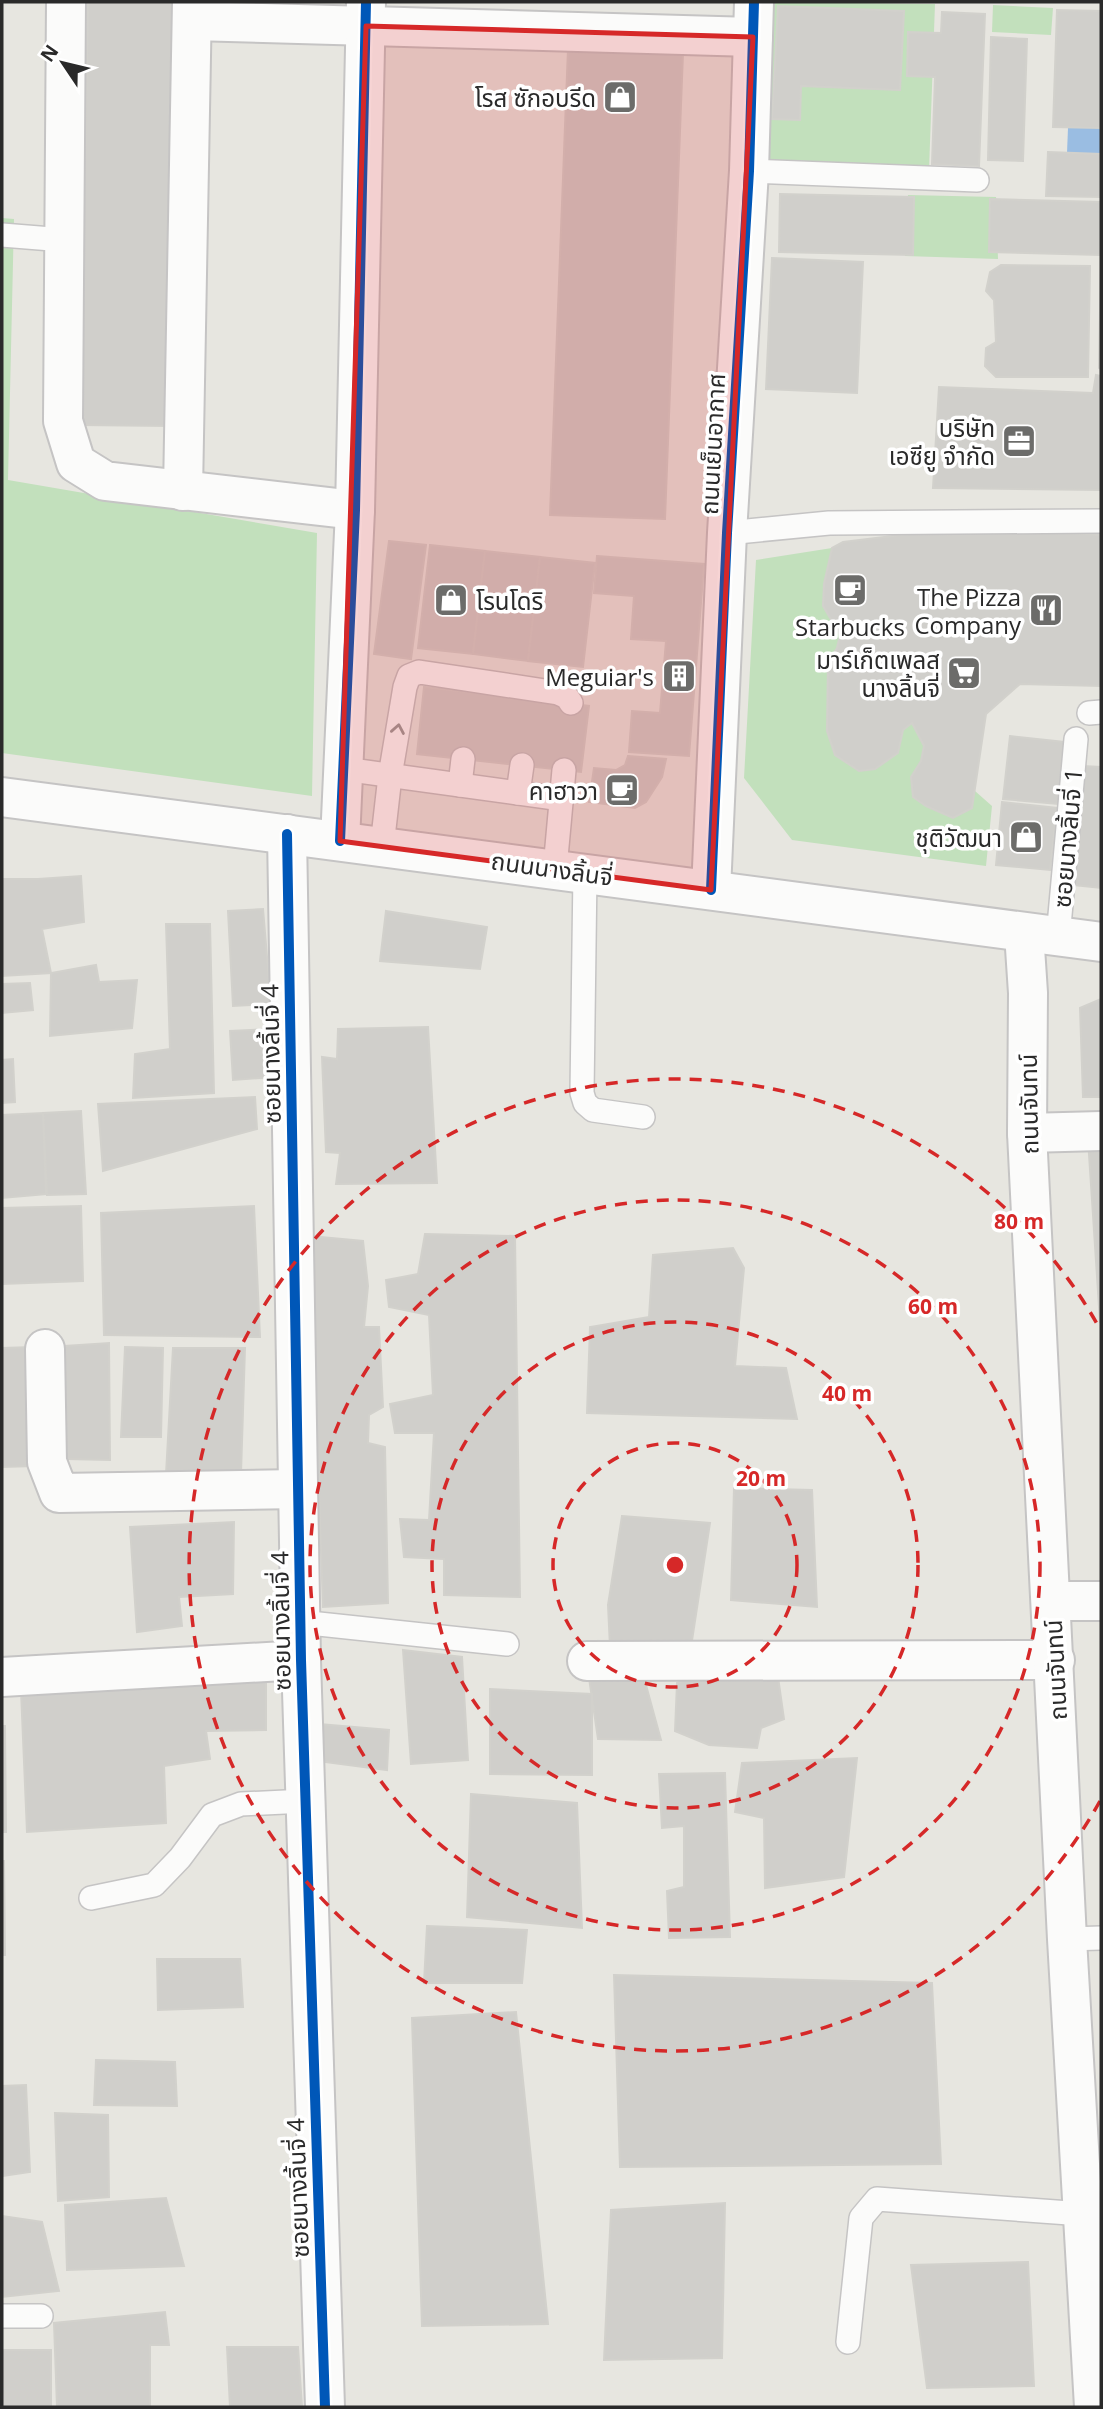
<svg xmlns="http://www.w3.org/2000/svg" width="1103" height="2409" font-family="'Open Sans','Noto Sans Thai',sans-serif">
<style>
.green{fill:#c2e0bc}
.water{fill:#9abde2}
.building{fill:#d0cfcb;stroke:#d2d1cc;stroke-width:2}
.lines{fill:none;stroke-linecap:round;stroke-linejoin:round}
.service-casing{stroke:#c5c4c4;stroke-width:26}
.minor-casing{stroke:#c5c4c4;stroke-width:42}
.tertiary-casing{stroke:#c5c4c4;stroke-width:42}
.secondary-casing{stroke:#c5c4c4;stroke-width:42}
.service{stroke:#fbfbfa;stroke-width:23}
.minor{stroke:#fbfbfa;stroke-width:38}
.tertiary{stroke:#fbfbfa;stroke-width:38}
.secondary{stroke:#fbfbfa;stroke-width:38}
.cycleway-casing{stroke:#fff;stroke-width:15}
.cycleway{stroke:#0057b8;stroke-width:10}
.oneway{stroke:#9d9d9c}
.marked{fill:#d62828;fill-opacity:0.2;stroke:#d62828;stroke-width:5;stroke-linejoin:round}
.ring{fill:none;stroke:#d62828;stroke-width:3.5;stroke-dasharray:12 9}
.labels{text-anchor:middle;dominant-baseline:central;stroke-width:7;stroke-linejoin:round;paint-order:stroke}
.poi-label{font-size:24px;fill:#2a2a2a;stroke:#fff;text-anchor:end}
.street-label{font-size:24px;fill:#2a2a2a;stroke:#fff}
.centre{fill:#d62828;stroke:#fff;stroke-width:3.5}
.ring-label{font-size:21px;text-anchor:middle;font-weight:bold;fill:#d62828;stroke:#fff;stroke-width:7;stroke-linejoin:round;paint-order:stroke}
</style>
<rect width="100%" height="100%" fill="#e7e6e0"/>
<g class="green">
<path d="M772,2L935,4L929,170L769,167Z"/>
<path d="M993,5L1053,8L1051,35L992,32Z"/>
<path d="M908,195L996,197L998,259L905,256Z"/>
<path d="M2,218L14,219L8,480L317,533L312,796L2,753Z"/>
<path d="M832,548L823,606L912,723L924,746L992,806L986,866L792,840L744,778L756,560Z"/>
</g>
<path class="water" d="M1068,128H1101V154L1067,153Z"/>
<g class="building">
<path d="M88,2H178L170,426L80,425Z"/>
<path d="M778,6L904,11L900,90L801,86L800,120L772,119Z"/>
<path d="M1057,10L1101,11V128L1053,127Z"/>
<path d="M942,12L985,14L979,166L932,164L935,77L907,76L908,32L941,33Z"/>
<path d="M991,37L1027,39L1023,161L988,160Z"/>
<path d="M568,49L683,53L665,519L550,515Z"/>
<path d="M1048,152L1101,154V197L1046,196Z"/>
<path d="M780,194L914,197L913,255L779,252Z"/>
<path d="M990,199L1101,202V369L1099,368L1101,255L989,252Z"/>
<path d="M772,258L863,262L857,393L766,389Z"/>
<path d="M1001,265L1090,266L1088,377H996L985,366L986,348L996,342L994,300L986,291L990,272Z"/>
<path d="M1096,375L1101,376V490L933,488L939,387L1093,393Z"/>
<path d="M934,531L1058,532L1101,535V686L1020,684L986,714L972,808L953,818L926,806L913,797L911,777L921,761L924,746L912,723L903,730L898,753L875,769L859,771L835,755L827,731L828,662L837,648L840,635L823,606L824,584L832,548L843,542Z"/>
<path d="M389,541L426,545L411,659L374,654Z"/>
<path d="M430,545L485,551L473,654L418,648Z"/>
<path d="M485,551L540,557L528,661L473,654Z"/>
<path d="M597,556L704,564L689,756L629,752L632,711L660,713L666,641L631,639L634,596L594,593Z"/>
<path d="M540,557L595,563L583,667L528,661Z"/>
<path d="M424,687L589,706L581,772L417,754Z"/>
<path d="M1010,736L1064,742L1058,804L1003,799Z"/>
<path d="M628,756L666,759L662,777L646,802L635,808L589,802L594,768L616,770L625,765Z"/>
<path d="M1082,766L1101,767V888L1074,885Z"/>
<path d="M1002,802L1057,808L1050,870L996,865Z"/>
<path d="M81,876L84,922L42,929L51,973L2,976V879H38Z"/>
<path d="M263,909L271,1004L233,1006L228,911Z"/>
<path d="M386,911L487,927L480,969L380,961Z"/>
<path d="M166,924H210L214,1093L133,1098L135,1054L170,1049Z"/>
<path d="M96,965L99,982L137,980L132,1028L50,1036L51,973Z"/>
<path d="M30,983L33,1010L2,1013V984Z"/>
<path d="M1101,999V1097H1083L1080,1008Z"/>
<path d="M428,1027L437,1183L336,1184L340,1153L326,1152L322,1057L337,1059L338,1029Z"/>
<path d="M271,1029L274,1077L233,1080L230,1031Z"/>
<path d="M13,1059L15,1102L2,1103V1060Z"/>
<path d="M255,1097L257,1129L103,1171L98,1104Z"/>
<path d="M81,1111L86,1194L47,1195L43,1113Z"/>
<path d="M43,1113L46,1194L2,1198V1115Z"/>
<path d="M1088,1139H1101V1322H1100Z"/>
<path d="M81,1206L83,1281L2,1284V1208Z"/>
<path d="M254,1206L260,1337L104,1335L101,1213Z"/>
<path d="M425,1234L515,1236L520,1597L444,1595V1559L404,1557L400,1519L429,1520L434,1433H395L390,1404L433,1395L429,1315L389,1307L386,1280L418,1274Z"/>
<path d="M310,1236L363,1241L368,1286L364,1327H379L383,1407L369,1415L368,1443L385,1447L388,1603L323,1607Z"/>
<path d="M733,1248L744,1268L735,1366L786,1368L797,1419L587,1413L590,1327L649,1317L653,1255Z"/>
<path d="M109,1343L110,1460L67,1459L65,1346Z"/>
<path d="M33,1347L34,1466L2,1467V1348Z"/>
<path d="M125,1347L163,1348L161,1437H121Z"/>
<path d="M173,1348H245L241,1473L166,1474Z"/>
<path d="M734,1488L812,1490L817,1607L731,1600Z"/>
<path d="M622,1516L710,1523L691,1647H610L608,1605Z"/>
<path d="M234,1522L233,1594L179,1597L182,1626L137,1632L130,1527Z"/>
<path d="M403,1650L462,1657L468,1760L411,1764Z"/>
<path d="M643,1674L661,1740L598,1739L589,1678Z"/>
<path d="M699,1675L778,1677L784,1719L761,1728L757,1748L709,1745L675,1731L677,1683Z"/>
<path d="M266,1680V1730L206,1731L210,1759L164,1766L166,1823L27,1832L21,1691Z"/>
<path d="M490,1689L592,1694V1775L490,1774Z"/>
<path d="M319,1724L389,1730L387,1770L317,1761Z"/>
<path d="M2,1726H5L6,1832H2Z"/>
<path d="M857,1758L844,1877L765,1888L764,1818L735,1812L742,1763Z"/>
<path d="M725,1773L730,1937L669,1938L667,1891L684,1887V1826L662,1828L659,1774Z"/>
<path d="M471,1794L577,1803L582,1928L467,1917Z"/>
<path d="M2,1861H4L5,1955H2Z"/>
<path d="M427,1926L527,1930L522,1983H424Z"/>
<path d="M157,1959H240L243,2007L158,2010Z"/>
<path d="M614,1975L932,1983L941,2164L620,2167Z"/>
<path d="M516,2012L548,2324L422,2326L412,2018Z"/>
<path d="M96,2060L175,2062L177,2106L94,2105Z"/>
<path d="M26,2085L30,2172L2,2176V2086Z"/>
<path d="M55,2113L108,2115L109,2197L58,2201Z"/>
<path d="M166,2198L184,2266L67,2270L65,2205Z"/>
<path d="M725,2203L722,2358L604,2360L611,2210Z"/>
<path d="M2,2216L42,2222L59,2291L2,2297Z"/>
<path d="M1028,2262L1034,2386L927,2388L911,2265Z"/>
<path d="M165,2312L169,2345H150V2407H57L54,2323Z"/>
<path d="M227,2347H298L302,2407H230Z"/>
<rect x="2" y="2350" width="49" height="57"/>
</g>
<g class="lines">
<g class="service-casing">
<g id="service">
<path d="M749,171L977,180"/>
<path d="M2,235L64,240"/>
<path d="M727,533L829,523L1101,521"/>
<path d="M1089,713L1101,712"/>
<path d="M344,769L562,799"/>
<path d="M460,785L463,759"/>
<path d="M518,793L522,765"/>
<path d="M382,846L390,776L405,687L409,676L419,672L558,693L567,697L571,703"/>
<path d="M555,868L564,770"/>
<path d="M585,872L582,1093L585,1103L593,1110L643,1117"/>
<path d="M1058,937L1076,739"/>
<path d="M300,1622L507,1644"/>
<path d="M91,1898L154,1885L180,1858L212,1815L241,1804L306,1801"/>
<path d="M1067,1939L1101,1938"/>
<path d="M2,2316H41"/>
<path d="M848,2342L861,2218L877,2199L1083,2214"/>
</g>
</g>
<g class="minor-casing">
<g id="minor">
<path d="M66,2L63,421L76,463L105,481L355,510"/>
<path d="M192,21L753,37"/>
<path d="M183,491L192,2"/>
<path d="M287,834L301,1660L325,2407"/>
<path d="M340,841L355,510L366,2"/>
<path d="M1027,1133L1101,1131"/>
<path d="M45,1349L47,1462L59,1493L298,1489"/>
<path d="M1052,1601H1101"/>
<path d="M587,1661L1055,1660"/>
<path d="M2,1677L301,1660"/>
</g>
</g>
<g class="tertiary-casing">
<path id="tertiary" d="M711,890L727,533L749,171L754,2"/>
</g>
<g class="secondary-casing">
<g id="secondary">
<path d="M2,797L1101,942"/>
<path d="M1024,933L1028,993L1027,1133L1067,1939L1094,2407"/>
</g>
</g>
<use href="#service" class="service"/>
<use href="#minor" class="minor"/>
<use href="#tertiary" class="tertiary"/>
<use href="#secondary" class="secondary"/>
<g class="cycleway-casing">
<g id="cycleway">
<path d="M287,834L301,1660L325,2407"/>
<path d="M340,841L355,510L366,2"/>
<path d="M711,890L727,533L749,171L754,2"/>
</g>
</g>
<use href="#cycleway" class="cycleway"/>
</g>
<defs><path id="oneway-chevron" d="M-2-3.5L2.5 0L-2 3.5" fill="none" stroke-width="1.6" stroke-linecap="round" stroke-linejoin="round" transform="scale(1.75)"/></defs>
<use class="oneway" href="#oneway-chevron" transform="translate(398 729) rotate(-80)"/>
<path class="marked" d="M366,26L753,37L711,890L340,841Z"/>
<g class="ring">
<circle cx="675" cy="1565" r="122"/>
<circle cx="675" cy="1565" r="243"/>
<circle cx="675" cy="1565" r="365"/>
<path d="M1100 1801A486 486 0 1 1 1100 1329"/>
</g>
<defs>
<g id="shop-square" transform="scale(1.75)"><rect x="-9" y="-9" width="18" height="18" rx="4" fill="#6c6c6a" stroke="#fff"/><path d="M-5-2.5h2.3a2.7 3.5 0 0 1 5.4 0H5L5.5 6h-11ZM-1.5-2.5h3a1.5 2.3 0 0 0-3 0Z" fill="#fff"/></g>
<g id="office-square" transform="scale(1.75)"><rect x="-9" y="-9" width="18" height="18" rx="4" fill="#6c6c6a" stroke="#fff"/><path d="M-6-3h4V-5.5h4V-3h4V5H-6ZM-1-4.5V-3h2v-1.5ZM-6 0V1H6V0Z" fill="#fff"/></g>
<g id="cafe-square" transform="scale(1.75)"><rect x="-9" y="-9" width="18" height="18" rx="4" fill="#6c6c6a" stroke="#fff"/><path d="M-5.5-4.5H6V0H3Q3 3.5 0 3.5H-2.5Q-5.5 3.5-5.5 0ZM3-3.2v2h1.7v-2ZM-6 4.5H4V6H-6Z" fill="#fff"/></g>
<g id="restaurant-square" transform="scale(1.75)"><rect x="-9" y="-9" width="18" height="18" rx="4" fill="#6c6c6a" stroke="#fff"/><path d="M-5-6h1v4h1v-4h1v4h1v-4h1v5L-1.5 .5V6h-2V.5L-5-1ZM5-6V6H3V1.5H1.5Q1.5-4 5-6Z" fill="#fff"/></g>
<g id="supermarket-square" transform="scale(1.75)"><rect x="-9" y="-9" width="18" height="18" rx="4" fill="#6c6c6a" stroke="#fff"/><path d="M-6-5.5h2.5l.6 2H6L4.5 2H-2.5L-4.4-4H-6ZM-1.5 3.2a1.3 1.3 0 1 0 .1 0ZM3 3.2a1.3 1.3 0 1 0 .1 0Z" fill="#fff"/></g>
<g id="building-square" transform="scale(1.75)"><rect x="-9" y="-9" width="18" height="18" rx="4" fill="#6c6c6a" stroke="#fff"/><path d="M-4-6H4V6H1V3H-1V6H-4ZM-2.5-4.3h1.7v1.8h-1.7ZM.8-4.3h1.7v1.8H.8ZM-2.5-1h1.7V.8h-1.7ZM.8-1h1.7V.8H.8Z" fill="#fff"/></g>
</defs>
<g fill-rule="evenodd">
<use href="#shop-square" x="620" y="97"/>
<use href="#office-square" x="1019" y="441"/>
<use href="#cafe-square" x="850" y="590"/>
<use href="#shop-square" x="451" y="600"/>
<use href="#restaurant-square" x="1046" y="610"/>
<use href="#supermarket-square" x="964" y="673"/>
<use href="#building-square" x="679" y="676"/>
<use href="#cafe-square" x="622" y="790"/>
<use href="#shop-square" x="1026" y="837"/>
</g>
<g class="labels">
<g class="poi-label">
<text x="596" y="97">โรส ซักอบรีด</text>
<text x="995" y="427">บริษัท<tspan x="995" dy="28">เอซียู จำกัด</tspan></text>
<text x="1021" y="596">The Pizza<tspan x="1021" dy="28">Company</tspan></text>
<text x="476" y="600" text-anchor="start">โรนโดริ</text>
<text x="850" y="626" text-anchor="middle">Starbucks</text>
<text x="940" y="659">มาร์เก็ตเพลส<tspan x="940" dy="28">นางลิ้นจี่</tspan></text>
<text x="654" y="676">Meguiar's</text>
<text x="598" y="790">คาฮาวา</text>
<text x="1002" y="837">ชุติวัฒนา</text>
</g>
<g class="street-label">
<text transform="translate(712 444) rotate(-87)">ถนนเย็นอากาศ</text>
<text transform="translate(1067 838) rotate(-85)">ซอยนางลิ้นจี่ 1</text>
<text transform="translate(552 868) rotate(8)">ถนนนางลิ้นจี่</text>
<text transform="translate(270 1054) rotate(-91)">ซอยนางลิ้นจี่ 4</text>
<text transform="translate(1028 1104) rotate(-91)">ถนนจันทน์</text>
<text transform="translate(280 1621) rotate(-91)">ซอยนางลิ้นจี่ 4</text>
<text transform="translate(1055 1670) rotate(-93)">ถนนจันทน์</text>
<text transform="translate(297 2188) rotate(-92)">ซอยนางลิ้นจี่ 4</text>
</g>
</g>
<circle cx="675" cy="1565" r="10" class="centre"/>
<g class="ring-label">
<text x="1019" y="1229">80 m</text>
<text x="933" y="1314">60 m</text>
<text x="847" y="1401">40 m</text>
<text x="761" y="1486">20 m</text>
</g>
<rect width="1103" height="2409" fill="none" stroke="#2a2a2a" stroke-width="7"/>
<g transform="translate(63 63) rotate(305)" stroke="#ffffff" stroke-width="5" paint-order="stroke">
<path d="M0-5L12 26L0 18L-12 26Z" fill="#2a2a2a"/>
<text y="-10" font-size="19" font-weight="bold" text-anchor="middle" fill="#2a2a2a">N</text>
</g>
</svg>
